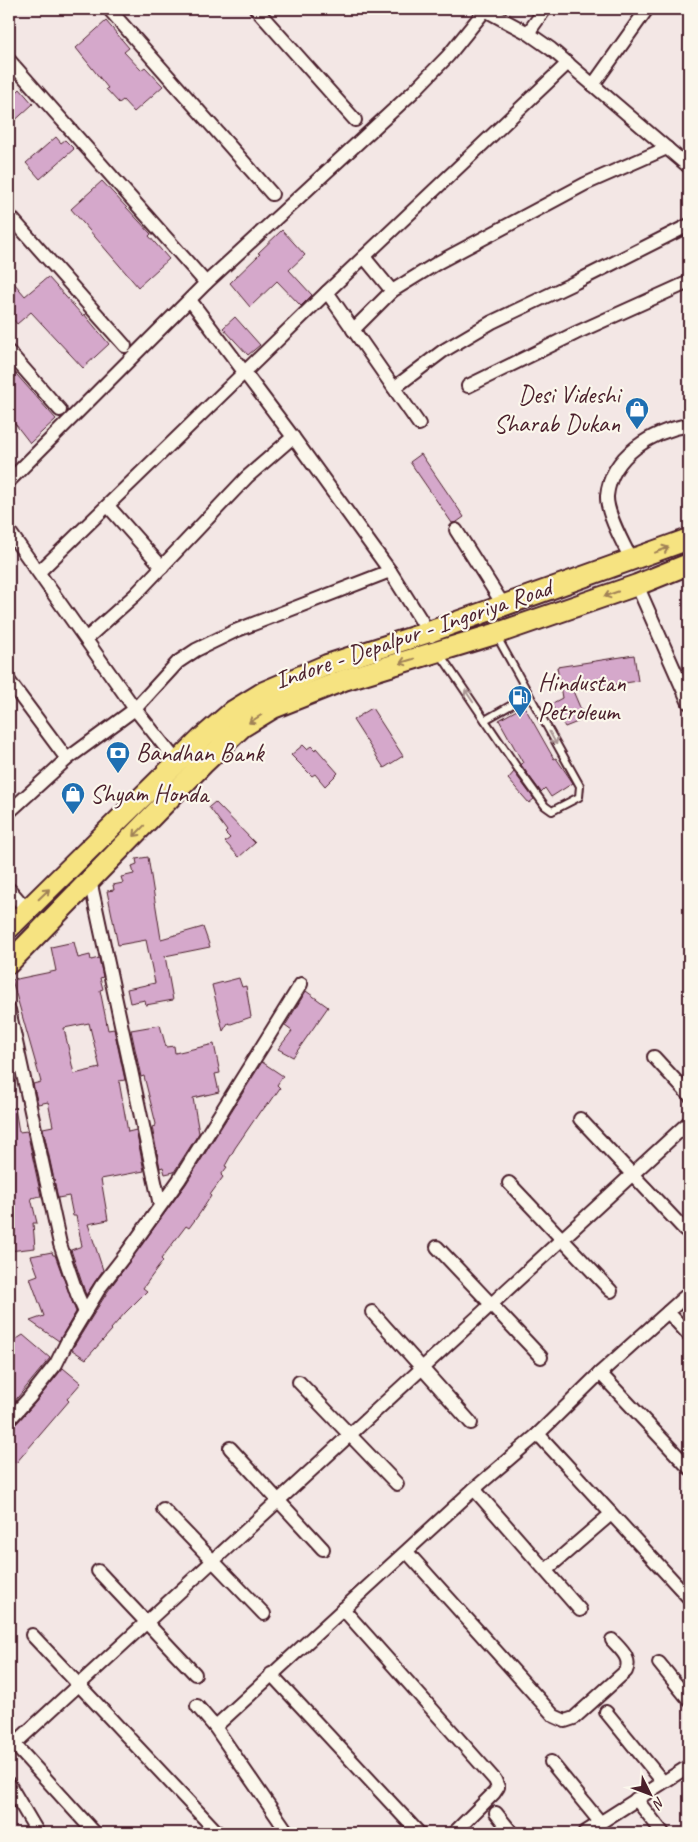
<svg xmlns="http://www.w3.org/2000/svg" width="698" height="1842" font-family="Caveat,sans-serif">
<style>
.building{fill:#d5a8cb;stroke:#4a1f2b;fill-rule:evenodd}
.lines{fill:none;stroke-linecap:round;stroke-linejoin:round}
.service-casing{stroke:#4a1f2b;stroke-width:10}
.minor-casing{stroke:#4a1f2b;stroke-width:16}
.tertiary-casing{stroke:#4a1f2b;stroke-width:20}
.primary-casing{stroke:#4a1f2b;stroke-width:24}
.service{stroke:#fbf7ec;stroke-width:6}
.minor{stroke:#fbf7ec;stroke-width:12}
.tertiary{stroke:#fbf7ec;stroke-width:16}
.primary{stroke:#f6e381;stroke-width:20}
.oneway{stroke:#a08156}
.oneway2{stroke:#ab9695}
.labels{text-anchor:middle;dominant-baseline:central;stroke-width:4.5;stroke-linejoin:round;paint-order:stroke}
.poi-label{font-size:25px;fill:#4a1f2b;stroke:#fbf7ec;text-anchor:start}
.street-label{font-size:25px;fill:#4a1f2b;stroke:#fbf7ec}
</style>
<rect width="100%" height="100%" fill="#f3e7e5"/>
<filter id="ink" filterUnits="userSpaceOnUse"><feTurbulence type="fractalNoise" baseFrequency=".02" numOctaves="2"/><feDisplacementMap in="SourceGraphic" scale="10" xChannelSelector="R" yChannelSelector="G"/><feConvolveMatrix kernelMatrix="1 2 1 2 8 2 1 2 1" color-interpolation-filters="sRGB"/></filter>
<g filter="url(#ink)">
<g class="building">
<path d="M106,21L129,48L124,52L141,70L145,67L163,86L134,112L123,100L119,103L106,89L108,88L76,48Z"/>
<path d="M9,82L17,92L20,89L33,104L9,126Z"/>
<path d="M56,137L61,143L65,140L74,149L40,179L26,163Z"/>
<path d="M102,181L151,234L149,236L169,259L138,287L71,209Z"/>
<path d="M282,230L305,255L289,270L312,295L301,306L277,281L250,307L230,283L260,254L258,253Z"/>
<path d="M9,277L25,296L48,277L83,316L84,314L109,344L83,368L31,312L17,324L9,314Z"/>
<path d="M235,317L260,345L248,355L223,328Z"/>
<path d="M9,366L56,419L30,443L9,416Z"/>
<path d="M421,454L464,517L457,522L452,523L410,462Z"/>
<path d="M634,655L638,681L573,691L585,719L565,727L551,704L562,698L557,667Z"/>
<path d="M524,706L554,759L556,758L573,783L551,797L545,788L541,792L521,765L523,763L499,720Z"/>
<path d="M372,708L403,756L384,768L353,720Z"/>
<path d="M303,745L307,749L311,746L315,750L316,748L338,773L325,786L315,774L312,776L291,755Z"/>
<path d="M514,772L534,799L529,803L508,779Z"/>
<path d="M215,802L255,843L239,857L225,842L230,838L225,833L227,831L209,807Z"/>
<path d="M148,857L161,939L203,927L210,947L165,956L173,1000L146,1005L145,1000L130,1003L127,989L155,983L146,940L118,945L107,891L114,890L113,885L123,883L121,877L134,874L132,866L137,864L136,859Z"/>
<path d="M74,942L78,958L90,955L91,960L99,958L103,977L100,978L103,989L100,990L108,1030L114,1029L125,1080L119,1081L128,1132L136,1130L144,1171L101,1179L108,1220L88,1224L103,1270L86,1295L71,1250L82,1246L76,1216H73L69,1196L58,1198L43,1128L53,1126L48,1102L38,1104L33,1084L41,1082L12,980L56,971L51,947ZM89,1023L100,1068L74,1074L64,1028Z"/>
<path d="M239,978L242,987L246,986L251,1017L231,1024L228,1023L223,1031L212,985Z"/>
<path d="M306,991L328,1007L293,1057L278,1049L292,1031L285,1026Z"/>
<path d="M160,1025L166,1047L174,1046L175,1053L214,1044L220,1073L215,1074L219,1092L193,1098L199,1133L174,1172L165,1174L163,1167L160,1168L152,1127L155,1126L156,1124L144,1076L141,1077L131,1030Z"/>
<path d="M262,1062L283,1076L277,1085L280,1088L269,1104L268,1103L262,1111L261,1110L235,1148L225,1166L227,1167L221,1175L223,1177L210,1195L211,1196L200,1213L189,1228L186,1226L161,1259L163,1261L143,1288L147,1291L125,1313L111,1329L112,1330L86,1359L72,1350L74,1346L108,1291L186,1184Z"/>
<path d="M15,1108L19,1132L27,1131L41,1196L31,1198L37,1223H33L35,1248L9,1251V1109Z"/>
<path d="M52,1252L53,1255H55L76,1312L59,1341L30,1321L44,1316L30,1278L38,1275L31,1256Z"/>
<path d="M23,1335L50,1358L9,1408V1344Z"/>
<path d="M63,1368L81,1383L67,1399L69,1401L16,1463L9,1458V1428L15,1425L35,1403Z"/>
</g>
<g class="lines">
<g class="service-casing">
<g id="service">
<path d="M440,654L516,766L545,806L552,811L579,797L580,786L496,635"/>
<path d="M485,720L529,695"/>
</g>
</g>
<g class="minor-casing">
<g id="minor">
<path d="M109,9L272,194"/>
<path d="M256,9L355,120"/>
<path d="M485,10L528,33L551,49L689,167"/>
<path d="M528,33L545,9"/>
<path d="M9,60L206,283"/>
<path d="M593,85L647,9"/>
<path d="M9,215L125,346"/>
<path d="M364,257L392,291"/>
<path d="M327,292L419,424"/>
<path d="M190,300L293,437L390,571L431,636"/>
<path d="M353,330L392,291L439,262L585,184L667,148"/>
<path d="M9,352L60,410"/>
<path d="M468,386L576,333L689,282"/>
<path d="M394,388L443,351L492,322L576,282L689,225"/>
<path d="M9,481L206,283L413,92L448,56L486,9"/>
<path d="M108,506L162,567"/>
<path d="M456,530L504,606"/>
<path d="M9,531L135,709L178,763"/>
<path d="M632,561C624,545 606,513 607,496C611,455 653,431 689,425"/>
<path d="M39,572L327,292L568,63"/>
<path d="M637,585L689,703"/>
<path d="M87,638L135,595L247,477L293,437"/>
<path d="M9,681L67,759"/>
<path d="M9,812L67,759L135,709L178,662L196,650L235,631L390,571"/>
<path d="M90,880L160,1205"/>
<path d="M9,889L27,910"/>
<path d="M9,1010L60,1244L77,1294L85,1312"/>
<path d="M654,1057L689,1095"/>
<path d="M580,1119L685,1230"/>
<path d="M509,1183L611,1291"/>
<path d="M437,1247L541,1357"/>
<path d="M372,1312L471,1423"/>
<path d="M668,1312L689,1335"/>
<path d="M600,1373L689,1468"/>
<path d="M299,1382L397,1484"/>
<path d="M9,1420L29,1398L56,1364L67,1342L101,1286L126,1254L179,1180L301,984"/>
<path d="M538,1434L689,1598"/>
<path d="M230,1448L323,1549"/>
<path d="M474,1489L580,1610"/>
<path d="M163,1509L264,1614"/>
<path d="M407,1552L554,1716L565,1721L574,1718L626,1671C632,1658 620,1649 612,1640"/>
<path d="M546,1570L611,1514"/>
<path d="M98,1571L195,1674"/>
<path d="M343,1609L495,1780L498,1787L494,1793L454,1833"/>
<path d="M32,1635L218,1833"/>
<path d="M659,1663L689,1700"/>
<path d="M271,1674L419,1833"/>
<path d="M197,1706L215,1727L288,1833"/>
<path d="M606,1712L663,1782"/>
<path d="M215,1727L474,1489L538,1434L600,1373L689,1293"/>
<path d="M14,1744L95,1833"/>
<path d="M9,1749L689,1122"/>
<path d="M551,1762L600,1822"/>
<path d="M9,1784L38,1833"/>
<path d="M636,1799L663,1833"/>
<path d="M496,1813L512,1833"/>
<path d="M584,1833L689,1766"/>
</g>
</g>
<g class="tertiary-casing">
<path id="tertiary" d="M483,9L485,10"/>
</g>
<g class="primary-casing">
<g id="primary">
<path d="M9,928L202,738L233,711L264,692L327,665L429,632L689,539"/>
<path d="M9,963L203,764L242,727L273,708L344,680L495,634L637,585L689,564"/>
</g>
</g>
<use href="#service" class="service"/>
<use href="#minor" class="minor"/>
<use href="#tertiary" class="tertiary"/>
<use href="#primary" class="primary"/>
</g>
<defs><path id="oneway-shaft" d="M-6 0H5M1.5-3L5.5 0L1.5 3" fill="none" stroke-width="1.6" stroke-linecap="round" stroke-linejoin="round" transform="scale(1.25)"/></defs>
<g class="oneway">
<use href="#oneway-shaft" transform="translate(662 550) rotate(-21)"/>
<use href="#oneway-shaft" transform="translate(611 594) rotate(161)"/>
<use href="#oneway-shaft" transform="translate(407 661) rotate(163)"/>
<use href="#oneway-shaft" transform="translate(255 719) rotate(148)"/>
<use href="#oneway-shaft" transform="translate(139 831) rotate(134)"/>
<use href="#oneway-shaft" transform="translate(44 894) rotate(-44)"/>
</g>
<g class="oneway2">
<use href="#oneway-shaft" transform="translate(469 696) rotate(-124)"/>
<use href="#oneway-shaft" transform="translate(553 738) rotate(61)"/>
</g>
</g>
<defs>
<g id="shop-pin" transform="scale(1.25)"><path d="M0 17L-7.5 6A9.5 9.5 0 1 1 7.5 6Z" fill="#1f6fb2" stroke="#fbf7ec"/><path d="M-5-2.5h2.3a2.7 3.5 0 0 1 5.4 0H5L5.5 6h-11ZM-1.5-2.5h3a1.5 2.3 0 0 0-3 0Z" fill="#fff"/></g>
<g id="fuel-pin" transform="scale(1.25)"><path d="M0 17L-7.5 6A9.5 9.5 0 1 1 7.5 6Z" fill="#1f6fb2" stroke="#fbf7ec"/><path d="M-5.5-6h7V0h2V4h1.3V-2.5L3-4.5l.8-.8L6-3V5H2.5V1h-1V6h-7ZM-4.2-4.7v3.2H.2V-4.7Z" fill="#fff"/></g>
<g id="bank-pin" transform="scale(1.25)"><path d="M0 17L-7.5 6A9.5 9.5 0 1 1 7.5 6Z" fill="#1f6fb2" stroke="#fbf7ec"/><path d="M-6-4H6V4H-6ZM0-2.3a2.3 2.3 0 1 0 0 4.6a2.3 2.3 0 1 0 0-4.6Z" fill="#fff"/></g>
</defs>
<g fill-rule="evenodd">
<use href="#shop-pin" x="637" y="409"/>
<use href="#fuel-pin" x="520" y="697"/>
<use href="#bank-pin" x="118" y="753"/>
<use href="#shop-pin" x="73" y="794"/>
</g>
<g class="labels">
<g class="poi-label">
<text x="620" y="395" text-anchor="end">Desi Videshi<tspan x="620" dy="29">Sharab Dukan</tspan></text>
<text x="538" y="683">Hindustan<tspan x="538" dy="29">Petroleum</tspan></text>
<text x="136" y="753">Bandhan Bank</text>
<text x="90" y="794">Shyam Honda</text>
</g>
<g class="street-label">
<text transform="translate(413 634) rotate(-19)">Indore - Depalpur - Ingoriya Road</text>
</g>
</g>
<rect width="698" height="1842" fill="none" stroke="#fbf7ec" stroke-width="30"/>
<rect x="15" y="15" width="668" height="1812" fill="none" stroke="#4a1f2b" stroke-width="2" filter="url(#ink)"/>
<g transform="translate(650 1794) rotate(132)" stroke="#fbf7ec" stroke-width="4" paint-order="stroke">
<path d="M0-4L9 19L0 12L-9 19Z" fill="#4a1f2b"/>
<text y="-8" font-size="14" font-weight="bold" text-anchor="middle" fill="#4a1f2b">N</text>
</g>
</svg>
